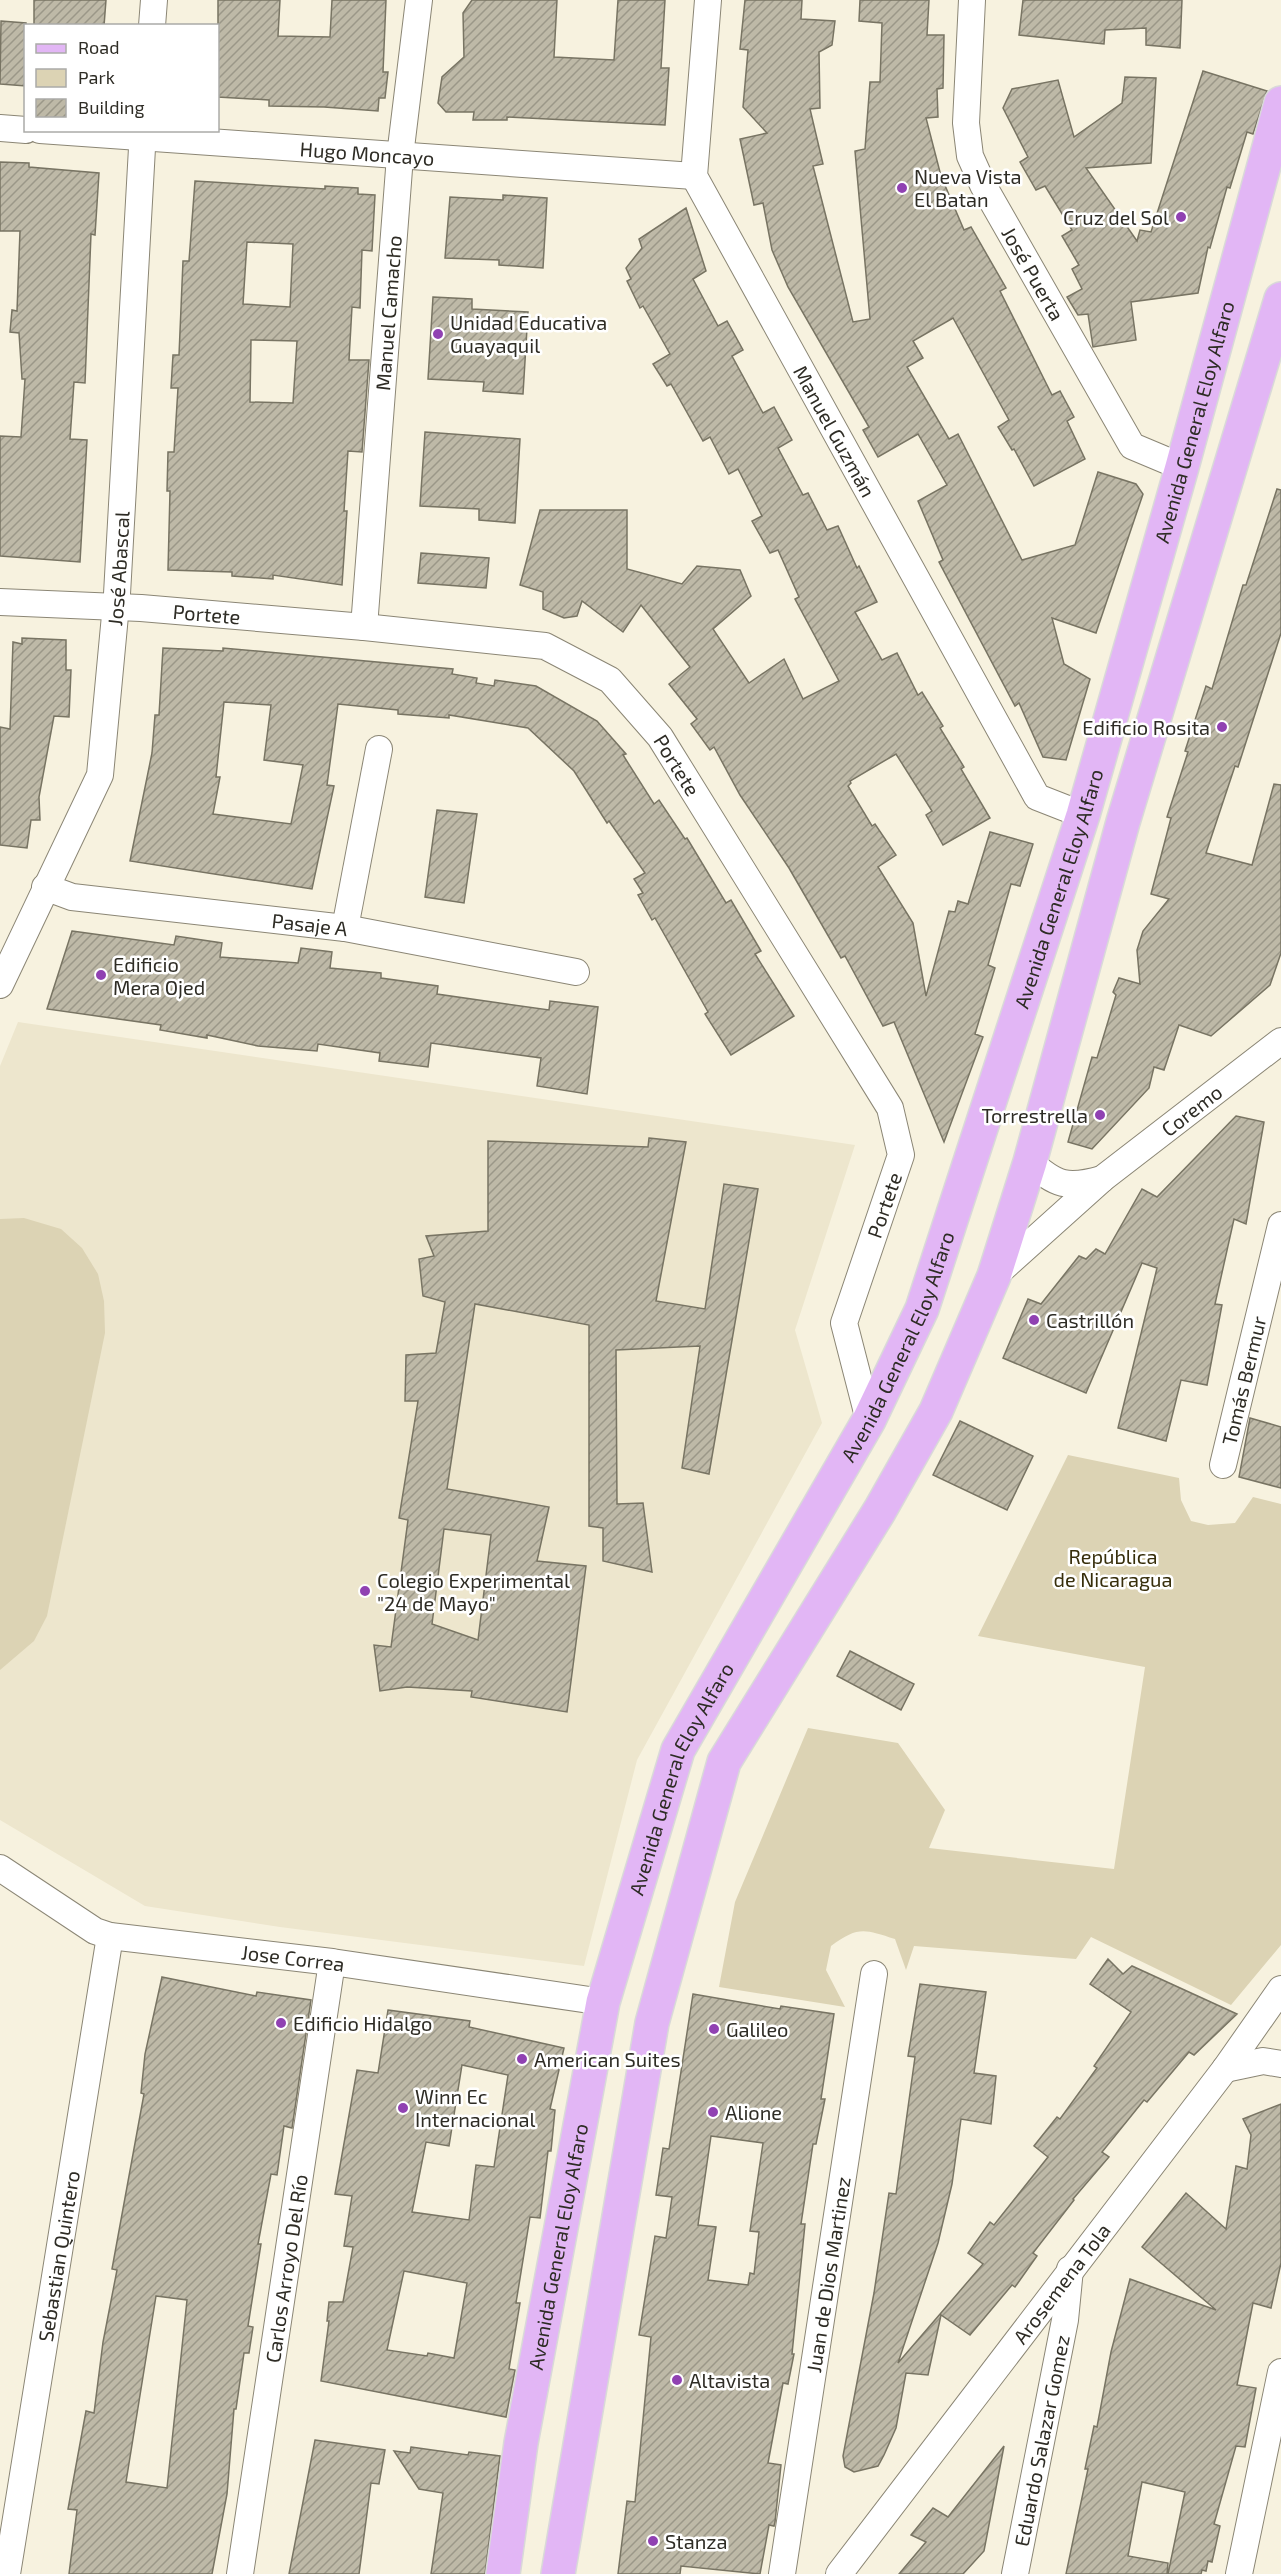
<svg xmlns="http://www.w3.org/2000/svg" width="1281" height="2574" font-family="'Exo 2',sans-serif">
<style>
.built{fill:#ede6cd}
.green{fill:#dcd3b4}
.building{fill:url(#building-hatch);stroke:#787463;stroke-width:1.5;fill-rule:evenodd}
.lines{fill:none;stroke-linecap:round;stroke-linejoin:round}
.minor-casing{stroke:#8b8675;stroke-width:28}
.primary-casing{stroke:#d9d9d8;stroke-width:36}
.minor{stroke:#fff;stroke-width:26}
.primary{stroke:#e2b6f5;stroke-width:33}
.poi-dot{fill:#9041b2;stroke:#fff;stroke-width:2}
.labels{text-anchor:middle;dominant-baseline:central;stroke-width:5;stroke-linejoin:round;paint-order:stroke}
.street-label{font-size:20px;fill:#2e2c25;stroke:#fff}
.poi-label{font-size:20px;fill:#2e2c25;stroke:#fff;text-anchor:start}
.park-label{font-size:20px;fill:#372e0b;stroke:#fff}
</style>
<defs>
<pattern id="building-hatch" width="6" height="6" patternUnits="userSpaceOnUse" patternTransform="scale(1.5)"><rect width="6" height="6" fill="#beb9a7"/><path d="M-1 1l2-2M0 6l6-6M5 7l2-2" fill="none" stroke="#9b9788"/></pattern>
</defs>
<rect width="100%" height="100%" fill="#f7f2df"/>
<path class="built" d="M18,1022L855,1145L795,1330L822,1423L637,1760L584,1966L280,1927L145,1906L0,1820V1066Z"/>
<g class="green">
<path d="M24,1218L61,1229L82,1248L98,1274L104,1301L105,1333L47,1616L34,1641L0,1670V1219Z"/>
<path d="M1068,1455L1179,1478L1181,1500L1191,1521L1208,1525L1235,1523L1253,1497L1281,1504V1945L1231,2005L1091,1937L1076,1959L914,1946L906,1970L895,1939C864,1929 858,1926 831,1946L826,1970L845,2007L719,1987L735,1902L808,1728L898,1743L945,1810L929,1848L1114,1869L1145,1667L978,1636Z"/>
</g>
<g class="building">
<path d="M34,0H106L104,26H34Z"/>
<path d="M218,0H280L278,36L330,37L332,0H386L383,72H388L385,98H379L378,111L324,107L269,106V100L218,97Z"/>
<path d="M472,0H557L554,57L614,60L618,0H665L661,68H669L665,125L507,117V120H473L474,112H446L438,103L442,77L464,57L463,13Z"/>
<path d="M745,0H802L801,19L835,21L832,45L819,52L820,108L810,109L823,164L813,166L853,322L870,319L855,151L865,149L870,82H880L882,23L859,21L860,0H929L927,35H944L943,88L937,89L938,117L926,118L941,176L964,230L971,227L1006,288L1000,291L1052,395L1060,391L1074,417L1067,421L1085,459L1034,486L1014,449L1012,450L998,427L1009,420L953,318L913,341L923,358L907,367L949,439L958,434L1022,560L1075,545L1098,472L1136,484L1143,494L1096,633L1052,618L1064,664L1090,679L1066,760L1043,757L1019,703L1015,706L939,562L943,560L918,501L947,485L918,434L878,457L863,430L869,427L788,287L772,250L763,203L754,205L740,139L767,133L743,107L748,50L740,49Z"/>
<path d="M1023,0H1182L1180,48L1146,45V28L1105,30L1104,44L1019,35Z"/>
<path d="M1,21L26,23V86L0,84Z"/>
<path d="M1203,71L1267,91L1253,134L1247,132L1230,188L1227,187L1210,248L1208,247L1198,293L1131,302L1136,340L1093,347L1088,314L1078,315L1067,297L1082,289L1072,269L1079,265L1062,236L1072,230L1045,186L1036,190L1020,162L1028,157L1003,108L1012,89L1058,80L1074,137L1122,103L1125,77L1156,78L1151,163L1086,168L1137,241L1140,230L1151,232Z"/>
<path d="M0,162L29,163V167L99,173L95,235L91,234L85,383L74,382L70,439L87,440L80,562L0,556V436L21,437L25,379H22L19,333L10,332L12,310L17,311L20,231H0Z"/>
<path d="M195,181L325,189V186L358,188V194L375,195L372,251L362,250L360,308L352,307L349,360H369L362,452L348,451L344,511H347L342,585L273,575V579L232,576V572L168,570L170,491H167L168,452H174L178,388H171L173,355H179L183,261H189ZM247,242L293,244L290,307L243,304ZM251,340L297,341L293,403L250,402Z"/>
<path d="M503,195L547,198L543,268L499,265V260L445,258L450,197L503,200Z"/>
<path d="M686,208L706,271L693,279L718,326L727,321L743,350L732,356L763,413L774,407L792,440L778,448L803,495L808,493L827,530L838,526L857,568L859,566L877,602L855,612L882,660L897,653L918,695L922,692L943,726L940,728L964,767L961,769L990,818L943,845L926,815L932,811L896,754L850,781L851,783L848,786L872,826L875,824L896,855L878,867L913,923L926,996L949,911L955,912L958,901L968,904L990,832L1033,844L1020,886L1011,884L988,965L995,968L975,1034L983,1037L944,1142L894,1022L883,1026L845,956L841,958L789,868L740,795L714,747L710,750L691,724L697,719L669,684L690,667L641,605L623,632L582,601L577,616L564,618L543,609V592L520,585L540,510H627V569L682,584L697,566L740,570L751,596L713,629L749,683L784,659L803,699L839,681L795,599L799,597L778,550L770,553L752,521L762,516L738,469L729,474L710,437L703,441L671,384L667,386L653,364L670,354L643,306L640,308L627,281L631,279L626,268L642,248L639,239Z"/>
<path d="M433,297L472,299V309L528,312L523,394L483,391L484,382L428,379Z"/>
<path d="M425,432L520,439L515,523L479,520V509L420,506Z"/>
<path d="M1277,489L1281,490V633L1238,767L1235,766L1206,853L1252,865L1274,784L1281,785V953L1270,985L1211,1036L1179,1025L1164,1070L1154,1067L1149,1088L1092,1149L1068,1142L1092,1057L1097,1058L1116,995L1113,992L1119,978L1140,984L1137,950L1143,931L1169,899L1151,894L1171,818L1167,817L1188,752L1185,751L1206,686L1212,689L1243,585H1246Z"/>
<path d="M421,553L489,558L486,588L418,583Z"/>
<path d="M22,638L66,640V670H71L69,717L54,716L39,797L40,820H31L27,848L0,845V727L10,729L13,642L22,644Z"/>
<path d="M163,648L223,651V648L453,669L452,674L477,678L476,683L494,686L495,680L536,686L597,721L626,754L623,755L654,804L659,800L685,839L687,838L726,903L731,900L761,951L755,954L794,1016L731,1055L705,1014L708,1012L655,918L652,920L638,895L643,893L634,879L645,873L609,821L607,823L574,771L528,728L449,715V718L398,714V710L338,704L327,785L334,786L312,889L130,861L152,753L155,715H159ZM224,702L271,705L264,760L303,765L291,824L213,814L220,777H216Z"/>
<path d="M437,810L477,814L464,903L425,897Z"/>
<path d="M72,931L174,945L176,936L222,943L220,957L298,963L301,948L332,952L330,968L381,973V978L438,986L437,994L549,1010L550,1001L598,1007L587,1094L537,1086L541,1058L431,1043L428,1067L379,1061L380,1053L318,1044L317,1051L258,1046L207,1035V1038L160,1030L161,1025L47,1009Z"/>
<path d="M1236,1116L1264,1122L1246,1224L1234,1219L1215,1304L1222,1305L1207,1385L1181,1380L1166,1441L1118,1428L1157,1268L1142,1263L1086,1393L1003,1358L1028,1299L1041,1304L1079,1256L1086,1259L1096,1249L1105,1254L1142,1189L1157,1197Z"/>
<path d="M649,1138L686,1142L656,1301L705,1309L724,1184L758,1189L709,1474L682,1468L700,1346L616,1350L617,1504L643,1503L652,1572L603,1561V1528L589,1526V1325L475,1304L447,1489L549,1507L537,1561L586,1566L567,1712L471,1697L472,1691L407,1687L380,1691L374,1645L391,1647L408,1520L399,1518L418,1401H405L406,1355L436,1353L445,1302L423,1296L419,1259L434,1256L426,1236L488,1231V1141L648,1147ZM444,1529L491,1535L478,1640L432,1624Z"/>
<path d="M1250,1418L1281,1427V1488L1239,1477Z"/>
<path d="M960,1421L1033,1456L1007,1510L933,1475Z"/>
<path d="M850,1651L914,1684L901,1710L837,1676Z"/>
<path d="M1108,1959L1123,1974L1132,1966L1237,2014L1194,2055L1189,2052L1147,2102L1144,2100L1102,2152L1109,2157L1073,2199L1074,2200L1033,2253L1037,2256L1015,2287L1012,2285L970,2335L941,2315L928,2375L906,2373L896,2428L884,2455L878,2466L854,2472L845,2467L843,2456L874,2293L889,2193L896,2194L915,2057L908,2056L920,1984L986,1992L974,2073L996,2076L991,2124L961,2119L952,2184L938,2243L898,2363L983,2264L968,2253L990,2222L994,2225L1048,2157L1034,2146L1057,2117L1060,2119L1097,2068L1094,2066L1131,2012L1090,1984Z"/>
<path d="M162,1977L256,1996L257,1992L311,2000L292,2128L284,2126L277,2175L271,2174L258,2244H261L248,2326L253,2327L249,2353H244L236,2409H234L227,2494L212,2574H69L77,2510L68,2509L86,2411L94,2413L103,2342L117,2270L112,2269L144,2094L141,2093L145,2054ZM156,2296L187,2300L167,2488L126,2482Z"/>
<path d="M693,1994L780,2009L781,2006L834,2014L821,2099H825L816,2144H813L801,2224H805L792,2354H794L788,2384L783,2383L768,2463L781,2465L775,2522L774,2526L769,2525L760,2574L681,2566L680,2574H618L627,2501L635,2502L651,2337L639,2335L655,2236L666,2238L672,2197L656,2195L663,2148L669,2149ZM711,2136L763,2143L750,2231L759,2232L754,2274L750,2273L748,2285L708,2280L716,2227L698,2225Z"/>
<path d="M388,2010L470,2021L469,2027L564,2048L550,2109L555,2110L551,2151H548L540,2218L530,2217L516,2303H520L509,2369L515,2370L506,2417L321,2381L329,2321H327L329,2302H343L353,2247L344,2246L352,2196L335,2194L357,2070L378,2073ZM462,2065L508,2075L494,2167L476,2165L469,2220L412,2212L426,2142L449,2146ZM404,2271L467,2283L454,2358L428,2353L427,2356L387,2350Z"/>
<path d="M1281,2104V2263L1271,2308L1253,2303L1237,2385L1256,2388L1245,2447L1236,2446L1214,2524L1220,2526L1212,2562L1208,2561L1206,2571L1202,2570L1201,2574H1168L1185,2492L1142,2482L1128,2556L1168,2563L1167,2574H1066L1088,2469H1085L1094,2426L1097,2427L1111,2352L1130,2279L1216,2310L1142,2247L1186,2193L1226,2229L1236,2166L1247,2169L1251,2135L1243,2119Z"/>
<path d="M315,2440L385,2450L379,2484L371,2483L359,2574H289Z"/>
<path d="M1004,2446L984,2551L963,2574H899L926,2542L911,2535L933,2508L948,2517Z"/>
<path d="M411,2447L468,2455L469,2452L500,2456L485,2574H431L443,2493L419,2489L394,2451L410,2453Z"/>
</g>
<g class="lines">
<g class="minor-casing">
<g id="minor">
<path id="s1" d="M708,0L694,176L1037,797L1083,815"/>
<path id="s2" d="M972,0L966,123L970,156L983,185L1132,446L1182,467"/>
<path d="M152,26L154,0"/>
<path d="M0,128L26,130"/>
<path id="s3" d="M40,130L694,176"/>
<path id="s4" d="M0,602L141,608L364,627L545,646L610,680L660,737L890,1108L901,1155L844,1323L869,1420"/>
<path id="s5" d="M364,627L400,156L419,0"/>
<path id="s6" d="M45,887L72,897L345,928L576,972"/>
<path d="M345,928L379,749"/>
<path id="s7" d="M0,985L100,775L117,594L143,130"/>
<path d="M1030,1162C1056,1185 1067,1189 1102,1179"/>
<path id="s8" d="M994,1276L1102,1179L1281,1041"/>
<path id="s9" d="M1223,1465L1281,1225"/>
<path id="s10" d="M0,1868L95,1931L110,1936L332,1962L603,2002"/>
<path d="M1225,2069L1263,2061L1281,2064"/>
<path id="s11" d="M7,2574L110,1936"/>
<path id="s12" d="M240,2574L332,1962"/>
<path id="s13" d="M782,2574L874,1974"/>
<path id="s14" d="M839,2574L1225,2069L1281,1989"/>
<path id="s15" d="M1015,2574L1065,2320L1070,2269"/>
<path d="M1239,2574L1281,2372"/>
</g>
</g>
<g class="primary-casing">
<g id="primary">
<path id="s16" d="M503,2574L521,2443L603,2002L678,1750L869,1420L922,1309L1083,815L1182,467L1281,103"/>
<path d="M558,2574L652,2023L724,1762L880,1510L936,1411L994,1276L1030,1162L1123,822L1281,299"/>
</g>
</g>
<use href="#minor" class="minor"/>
<use href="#primary" class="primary"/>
</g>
<g class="poi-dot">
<circle cx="902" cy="188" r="6"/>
<circle cx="1181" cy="217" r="6"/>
<circle cx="438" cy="334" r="6"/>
<circle cx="1222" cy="727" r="6"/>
<circle cx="101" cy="975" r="6"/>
<circle cx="1100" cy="1115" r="6"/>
<circle cx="1034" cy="1320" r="6"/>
<circle cx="365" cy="1591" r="6"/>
<circle cx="281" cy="2023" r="6"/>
<circle cx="714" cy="2029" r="6"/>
<circle cx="522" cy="2059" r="6"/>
<circle cx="403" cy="2108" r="6"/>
<circle cx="713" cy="2112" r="6"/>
<circle cx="677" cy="2380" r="6"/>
<circle cx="653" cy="2541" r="6"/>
</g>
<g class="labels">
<g class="street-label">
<text stroke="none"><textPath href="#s3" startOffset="328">Hugo Moncayo</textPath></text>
<text stroke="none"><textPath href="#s2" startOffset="290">José Puerta</textPath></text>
<text stroke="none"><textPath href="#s5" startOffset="315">Manuel Camacho</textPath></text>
<text stroke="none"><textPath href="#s16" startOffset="2276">Avenida General Eloy Alfaro</textPath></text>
<text stroke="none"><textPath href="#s1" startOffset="468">Manuel Guzmán</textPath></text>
<text stroke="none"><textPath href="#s7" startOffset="440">José Abascal</textPath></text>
<text stroke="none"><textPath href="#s4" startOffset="207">Portete</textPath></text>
<text stroke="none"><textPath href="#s4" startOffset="729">Portete</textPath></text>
<text stroke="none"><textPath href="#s16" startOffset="1790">Avenida General Eloy Alfaro</textPath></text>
<text stroke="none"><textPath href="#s6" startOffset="268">Pasaje A</textPath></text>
<text stroke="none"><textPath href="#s8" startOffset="258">Coremo</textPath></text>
<text transform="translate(884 1205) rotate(-71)">Portete</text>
<text stroke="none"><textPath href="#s16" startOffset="1304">Avenida General Eloy Alfaro</textPath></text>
<text stroke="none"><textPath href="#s9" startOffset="87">Tomás Bermur</textPath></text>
<text stroke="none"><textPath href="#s16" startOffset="818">Avenida General Eloy Alfaro</textPath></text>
<text stroke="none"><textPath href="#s10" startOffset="314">Jose Correa</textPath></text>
<text stroke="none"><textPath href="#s16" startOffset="332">Avenida General Eloy Alfaro</textPath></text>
<text stroke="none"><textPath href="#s11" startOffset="322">Sebastian Quintero</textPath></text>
<text stroke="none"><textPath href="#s12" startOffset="309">Carlos Arroyo Del Río</textPath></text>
<text stroke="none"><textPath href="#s13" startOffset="303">Juan de Dios Martinez</textPath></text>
<text stroke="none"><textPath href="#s14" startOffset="366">Arosemena Tola</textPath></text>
<text stroke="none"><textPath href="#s15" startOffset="136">Eduardo Salazar Gomez</textPath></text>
</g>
<g class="poi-label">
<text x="914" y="176">Nueva Vista<tspan x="914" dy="23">El Batan</tspan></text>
<text x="1169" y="217" text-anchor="end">Cruz del Sol</text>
<text x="450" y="322">Unidad Educativa<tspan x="450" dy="23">Guayaquil</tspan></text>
<text x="1210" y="727" text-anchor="end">Edificio Rosita</text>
<text x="113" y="964">Edificio<tspan x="113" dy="23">Mera Ojed</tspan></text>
<text x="1088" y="1115" text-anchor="end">Torrestrella</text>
<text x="1046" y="1320">Castrillón</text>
<text x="377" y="1580">Colegio Experimental<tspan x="377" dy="23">"24 de Mayo"</tspan></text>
<text x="293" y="2023">Edificio Hidalgo</text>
<text x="726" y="2029">Galileo</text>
<text x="534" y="2059">American Suites</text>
<text x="415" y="2096">Winn Ec<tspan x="415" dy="23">Internacional</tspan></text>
<text x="725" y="2112">Alione</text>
<text x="689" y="2380">Altavista</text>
<text x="665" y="2541">Stanza</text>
</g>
<g class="park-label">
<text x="1113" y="1556">República<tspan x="1113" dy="23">de Nicaragua</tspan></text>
</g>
</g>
<rect x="24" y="24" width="195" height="108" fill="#ffffff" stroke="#ababa8" stroke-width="1.5"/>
<rect x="36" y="44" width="30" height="9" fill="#e2b6f5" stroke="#ababa8" stroke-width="1.5"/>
<text x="78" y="54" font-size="18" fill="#2e2c25">Road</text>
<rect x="36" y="69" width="30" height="18" fill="#dcd3b4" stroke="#ababa8" stroke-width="1.5"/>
<text x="78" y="84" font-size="18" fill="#2e2c25">Park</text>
<rect x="36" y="99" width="30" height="18" fill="url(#building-hatch)" stroke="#ababa8" stroke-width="1.5"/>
<text x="78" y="114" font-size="18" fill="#2e2c25">Building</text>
</svg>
